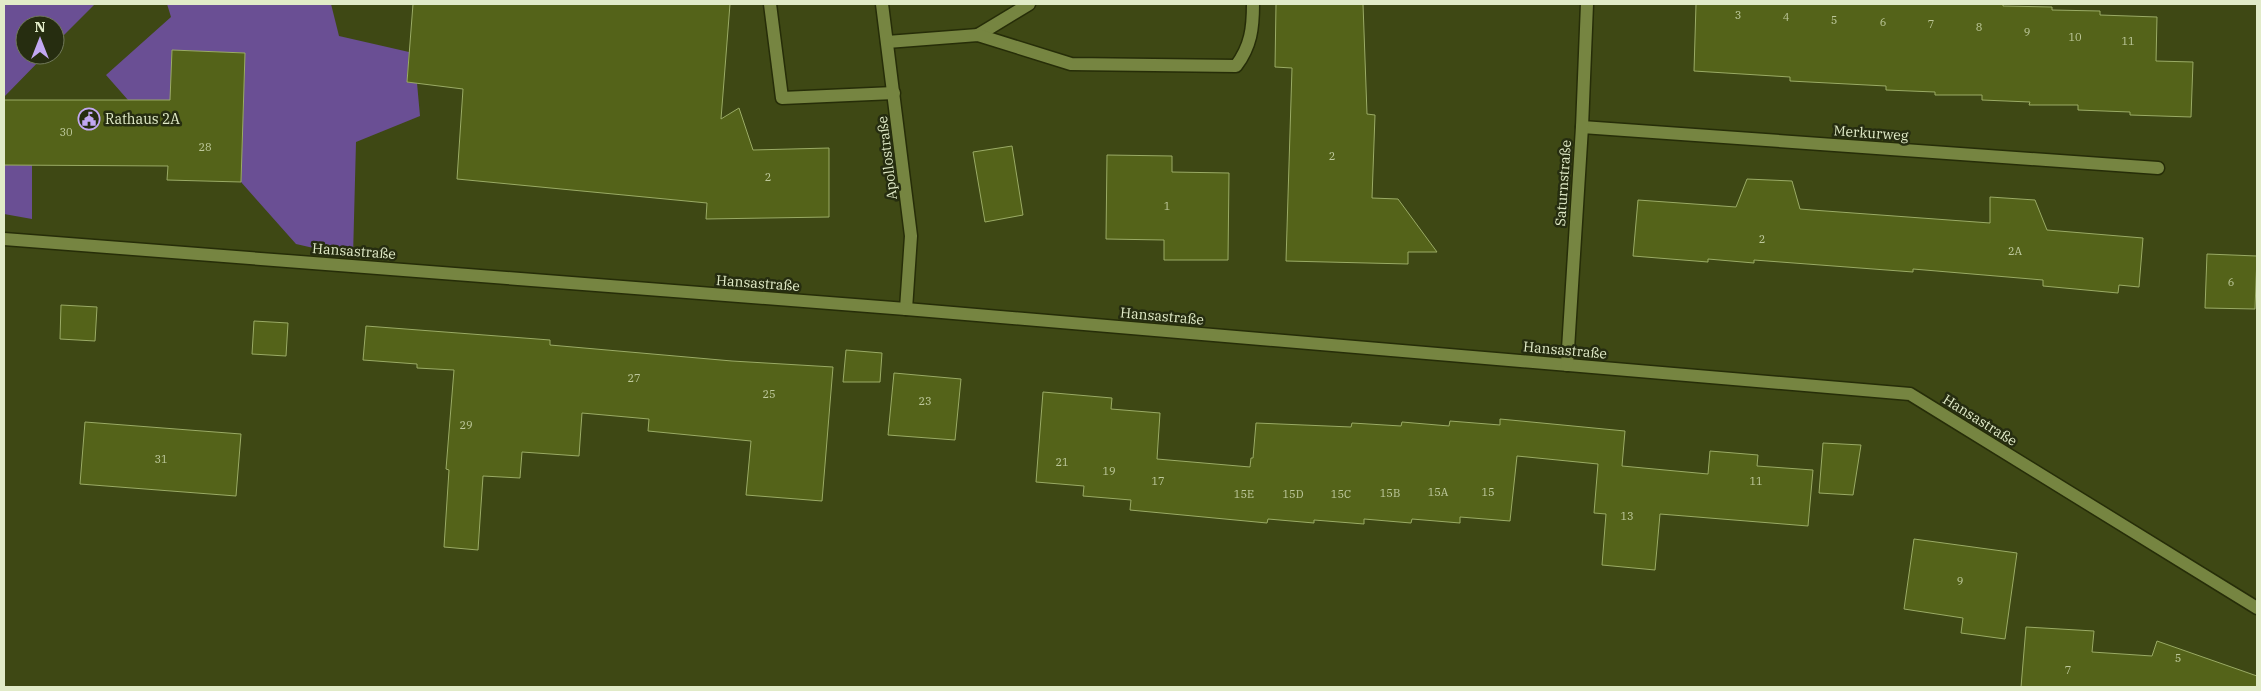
<svg xmlns="http://www.w3.org/2000/svg" width="2261" height="691" font-family="'IBM Plex Serif',serif">
<style>
.green{fill:#6a4f94}
.building{fill:#546319;stroke:#9aab65}
.lines{fill:none;stroke-linecap:round;stroke-linejoin:round}
.lane-casing{stroke:#262d08;stroke-width:15}
.street-casing{stroke:#262d08;stroke-width:15}
.lane{stroke:#768541;stroke-width:12}
.street{stroke:#768541;stroke-width:12}
.labels{text-anchor:middle;dominant-baseline:central;stroke-width:5;stroke-linejoin:round;paint-order:stroke}
.number-label{font-size:11px;fill:#bec99c}
.poi-label{font-size:14px;fill:#e1ebc8;stroke:#262d10;text-anchor:start}
.street-label{font-size:14px;fill:#e1ebc8;stroke:#262d10}
</style>
<rect width="100%" height="100%" fill="#3e4814"/>
<g class="green">
<path d="M4,4H95L55,44V25H25V55H45L4,97Z"/>
<path d="M167,4H331L339,36L409,52L407,82L417,83L420,116L356,142L353,257L296,244L241,182L245,53L172,50L170,114L128,100L106,75L171,17Z"/>
<path d="M4,165H32V219L4,214Z"/>
</g>
<g class="building">
<path d="M413,4H730L721,119L739,108L753,150L829,148V217L706,219L707,203L457,179L463,89L407,82Z"/>
<path d="M1276,4H1363L1367,114L1375,115L1372,198L1398,199L1437,252H1408V264L1286,261L1292,68L1275,67Z"/>
<path d="M1696,4H2003V6L2052,7V10L2100,11V15L2157,17L2156,61L2193,62L2191,117L2130,115V112L2078,110V105H2029L2030,102L1982,100V95H1935V92L1886,90V86L1790,81V77L1694,71Z"/>
<path d="M172,50L245,53L241,182L167,180L168,166L4,165V100H170Z"/>
<path d="M1012,146L1023,215L985,222L973,152Z"/>
<path d="M1107,155L1172,156V172L1229,173L1228,260H1164V240L1106,239Z"/>
<path d="M1747,179L1792,181L1800,209L1812,210L1990,223V197L2035,200L2047,230L2143,238L2139,287L2119,285L2118,293L2043,286V280L1913,269V272L1754,260V263L1708,259V262L1633,256L1638,200L1736,207Z"/>
<path d="M2207,254L2257,256L2255,309L2205,308Z"/>
<path d="M61,305L97,307L95,341L60,339Z"/>
<path d="M254,321L288,323L286,356L252,354Z"/>
<path d="M366,326L550,340V345L732,361L833,367L822,501L746,495L751,441L648,431L649,419L582,413L579,456L522,452L520,478L483,476L478,550L444,547L449,470L446,469L454,370L417,368V364L363,360Z"/>
<path d="M846,350L882,353L880,382H843Z"/>
<path d="M894,373L961,379L955,440L888,435Z"/>
<path d="M1043,392L1112,398L1111,409L1160,413L1157,459L1250,467L1251,458H1253L1256,423L1351,427L1352,423L1401,426L1402,422L1449,426L1450,421L1500,425V419L1625,431L1622,466L1708,474L1710,451L1758,455L1757,466L1813,470L1808,526L1660,514L1655,570L1602,565L1606,514L1594,513L1598,464L1517,456L1510,521L1460,517V523L1412,519L1411,523L1364,519V524L1314,520V523L1268,519L1267,523L1130,510L1131,500L1083,496L1084,486L1036,482Z"/>
<path d="M85,422L241,434L236,496L80,484Z"/>
<path d="M1823,443L1861,445L1853,495L1819,493Z"/>
<path d="M1914,539L2017,553L2005,639L1961,633L1963,618L1904,609Z"/>
<path d="M2026,627L2094,631L2092,652L2152,656L2157,641L2257,676V687H2021Z"/>
</g>
<g class="lines">
<g class="lane-casing">
<g id="lane">
<path d="M770,4L782,98L894,93"/>
<path d="M978,35L1029,4"/>
<path d="M887,42L978,35L1071,64L1236,66C1251,46 1253,28 1253,4"/>
</g>
</g>
<g class="street-casing">
<g id="street">
<path d="M882,4L911,236L906,309"/>
<path d="M1582,127L2158,168"/>
<path d="M4,239L906,309L1910,394L2257,608"/>
<path d="M1567,365L1582,127L1587,4"/>
</g>
</g>
<use href="#lane" class="lane"/>
<use href="#street" class="street"/>
</g>
<defs>
<g id="civic-ring" transform="scale(1.125)"><circle r="9.5" fill="#262d10" stroke="#c2a8f2" stroke-width="1.5"/><path d="M-.6-6.5H3V-4.5H.6V-3L4-1V1h2V6H-6V1h2V-1L-.6-3ZM-1.2 2.5V6h2.4V2.5Z" fill="#c2a8f2"/></g>
</defs>
<g fill-rule="evenodd">
<use href="#civic-ring" x="89" y="119"/>
</g>
<g class="labels">
<g class="number-label">
<text x="1738" y="15">3</text>
<text x="1786" y="17">4</text>
<text x="1834" y="20">5</text>
<text x="1883" y="22">6</text>
<text x="1931" y="24">7</text>
<text x="1979" y="27">8</text>
<text x="2027" y="32">9</text>
<text x="2075" y="37">10</text>
<text x="2128" y="41">11</text>
<text x="66" y="132">30</text>
<text x="205" y="147">28</text>
<text x="1332" y="156">2</text>
<text x="768" y="177">2</text>
<text x="1167" y="206">1</text>
<text x="1762" y="239">2</text>
<text x="2015" y="251">2A</text>
<text x="2231" y="282">6</text>
<text x="634" y="378">27</text>
<text x="769" y="394">25</text>
<text x="925" y="401">23</text>
<text x="466" y="425">29</text>
<text x="161" y="459">31</text>
<text x="1062" y="462">21</text>
<text x="1109" y="471">19</text>
<text x="1158" y="481">17</text>
<text x="1756" y="481">11</text>
<text x="1438" y="492">15A</text>
<text x="1488" y="492">15</text>
<text x="1390" y="493">15B</text>
<text x="1244" y="494">15E</text>
<text x="1293" y="494">15D</text>
<text x="1341" y="494">15C</text>
<text x="1627" y="516">13</text>
<text x="1960" y="581">9</text>
<text x="2178" y="658">5</text>
<text x="2068" y="670">7</text>
</g>
<g class="poi-label">
<text x="105" y="119">Rathaus 2A</text>
</g>
<g class="street-label">
<text transform="translate(1871 133) rotate(4)">Merkurweg</text>
<text transform="translate(887 158) rotate(-97)">Apollostraße</text>
<text transform="translate(1563 183) rotate(-86)">Saturnstraße</text>
<text transform="translate(354 251) rotate(4)">Hansastraße</text>
<text transform="translate(758 283) rotate(4)">Hansastraße</text>
<text transform="translate(1162 316) rotate(5)">Hansastraße</text>
<text transform="translate(1565 350) rotate(5)">Hansastraße</text>
<text transform="translate(1980 420) rotate(32)">Hansastraße</text>
</g>
</g>
<rect width="2261" height="691" fill="none" stroke="#e1ebc8" stroke-width="10"/>
<g transform="translate(40 40)"><circle r="24" fill="#262d10" stroke="#71795a"/>
<path d="M0-4L9 19L0 12L-9 19Z" fill="#c2a8f2"/>
<text y="-8" font-size="14" font-weight="bold" text-anchor="middle" fill="#e1ebc8">N</text>
</g>
</svg>
